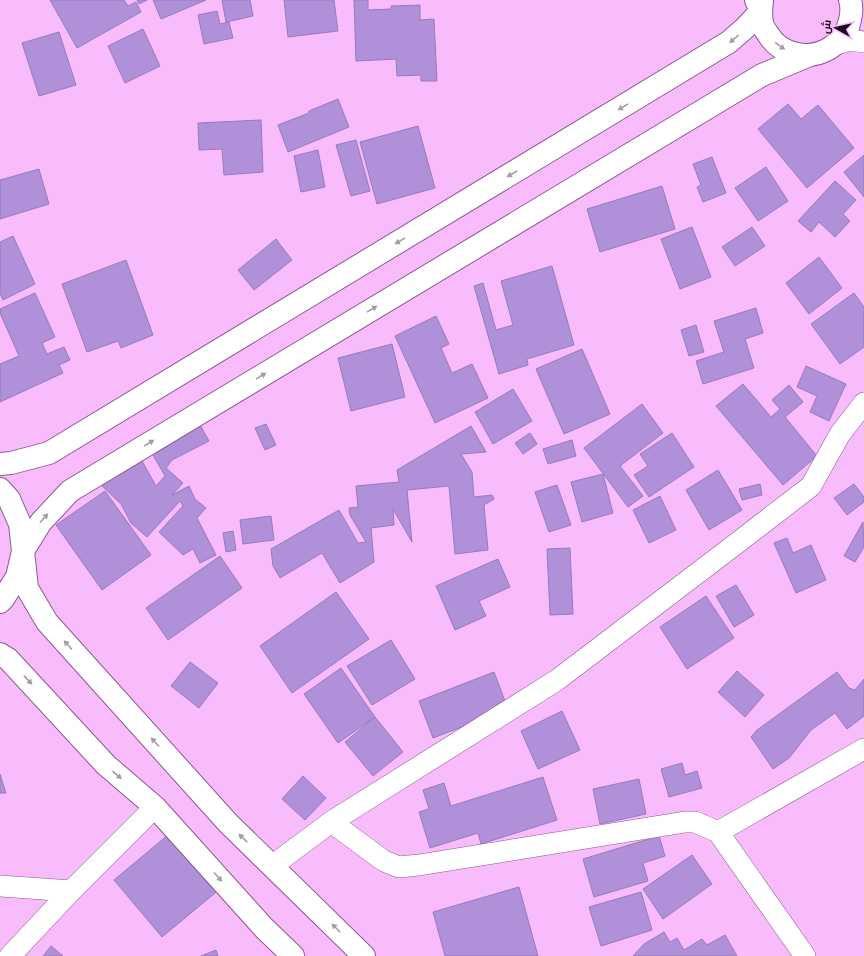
<svg xmlns="http://www.w3.org/2000/svg" width="864" height="956" font-family="Quicksand,Cairo,sans-serif">
<style>
.building{fill:#b090d8;stroke:#9879be}
.lines{fill:none;stroke-linecap:round;stroke-linejoin:round}
.street-casing{stroke:#8d5791;stroke-width:22}
.secondary-casing{stroke:#8d5791;stroke-width:24}
.street{stroke:#fff;stroke-width:21}
.secondary{stroke:#fff;stroke-width:22}
.oneway{fill:#a49ca5}
</style>
<rect width="100%" height="100%" fill="#f8bcfc"/>
<g class="building">
<path d="M50,0H124L128,6L136,2L141,12L77,48Z"/>
<path d="M137,0H147L139,4Z"/>
<path d="M153,0H206L161,19Z"/>
<path d="M222,0H250L253,16L226,22Z"/>
<path d="M284,0H334L338,31L288,37Z"/>
<path d="M354,0H368V10L391,9V6L420,5V20L434,19L437,81H421V75L397,76L396,59L356,61Z"/>
<path d="M217,11L220,24L229,22L233,38L204,44L198,15Z"/>
<path d="M143,29L160,66L125,83L108,46Z"/>
<path d="M59,32L76,85L39,96L22,43Z"/>
<path d="M338,99L349,127L288,152L278,125L309,113V111Z"/>
<path d="M788,104L801,119L818,105L854,148L807,188L758,129Z"/>
<path d="M261,120L263,172L224,175L222,149L199,150L198,123Z"/>
<path d="M418,126L435,188L377,204L360,142Z"/>
<path d="M356,140L370,191L351,196L336,145Z"/>
<path d="M318,150L325,187L301,192L294,156Z"/>
<path d="M864,155V197L844,172Z"/>
<path d="M712,157L726,193L703,202L697,187L701,185L693,164Z"/>
<path d="M766,167L788,201L758,221L735,188Z"/>
<path d="M39,169L49,204L0,219V180Z"/>
<path d="M835,181L856,200L843,214L850,221L835,237L819,222L811,232L798,221Z"/>
<path d="M662,186L675,229L600,252L587,209Z"/>
<path d="M692,227L711,277L680,289L661,239Z"/>
<path d="M752,227L765,246L735,266L722,247Z"/>
<path d="M13,236L35,284L3,300L0,293V242Z"/>
<path d="M276,239L292,260L254,290L238,270Z"/>
<path d="M819,257L842,288L809,314L786,283Z"/>
<path d="M126,260L153,335L121,348L118,341L87,352L62,284Z"/>
<path d="M552,266L574,345L527,359L528,365L499,374L474,286L483,283L496,330L513,325L501,281Z"/>
<path d="M35,293L55,337L42,343L47,354L64,347L70,360L59,365L63,373L0,402V364L19,356L0,313V309Z"/>
<path d="M854,293L864,307V347L840,364L811,324Z"/>
<path d="M756,308L763,333L745,339L754,368L703,384L696,361L724,352L714,321Z"/>
<path d="M436,316L449,344L441,348L452,373L472,364L488,398L435,423L395,336Z"/>
<path d="M696,325L704,352L689,356L681,330Z"/>
<path d="M392,344L405,397L351,411L338,358Z"/>
<path d="M582,349L610,414L564,434L536,369Z"/>
<path d="M806,366L846,384L829,421L810,412L817,396L797,387Z"/>
<path d="M743,384L771,417L780,409L772,400L789,385L803,402L785,417L817,456L783,485L716,406Z"/>
<path d="M513,389L532,421L493,444L475,412Z"/>
<path d="M642,404L663,433L620,466L643,496L628,507L584,448Z"/>
<path d="M199,423L209,441L172,460L166,468L183,483L172,495L189,486L195,499L206,508L197,518L216,555L200,563L193,549L183,555L159,532L183,506L180,501L147,537L131,523L121,504L101,485L112,474L140,459L142,461L156,486L165,476L152,453Z"/>
<path d="M266,424L276,445L265,450L255,428Z"/>
<path d="M471,426L486,452L461,454L472,472L474,497L492,495L494,499L484,505L488,550L455,554L449,486L407,490L412,542L393,509L394,525L371,528L374,562L340,583L322,553L280,578L273,566L271,549L339,510L358,543L366,542L350,515L349,508L358,507L356,486L399,482L397,470Z"/>
<path d="M530,433L537,444L523,454L515,443Z"/>
<path d="M672,433L694,467L649,497L634,475L648,466L640,454Z"/>
<path d="M572,440L576,456L548,464L543,449Z"/>
<path d="M718,470L742,510L709,530L686,490Z"/>
<path d="M603,474L613,513L582,522L571,482Z"/>
<path d="M760,484L762,495L742,500L739,489Z"/>
<path d="M854,484L864,497V502L847,515L834,498Z"/>
<path d="M557,485L571,525L549,532L535,492Z"/>
<path d="M105,491L151,555L102,590L56,525Z"/>
<path d="M660,496L676,530L649,543L633,510Z"/>
<path d="M271,516L274,540L243,544L240,520Z"/>
<path d="M863,522L864,547L855,562L844,556Z"/>
<path d="M233,531L236,550L226,552L223,533Z"/>
<path d="M787,538L793,553L811,545L826,580L796,593L774,543Z"/>
<path d="M570,548L573,614L550,615L547,549Z"/>
<path d="M220,556L242,588L168,640L146,608Z"/>
<path d="M498,559L510,587L479,601L486,616L455,630L436,586Z"/>
<path d="M736,585L754,615L734,627L716,596Z"/>
<path d="M336,592L369,639L292,693L260,646Z"/>
<path d="M706,596L734,638L687,669L660,627Z"/>
<path d="M391,640L415,679L372,705L347,666Z"/>
<path d="M190,662L218,683L199,708L171,686Z"/>
<path d="M341,668L375,717L338,743L304,694Z"/>
<path d="M737,671L764,695L745,717L718,692Z"/>
<path d="M494,672L508,709L433,738L419,701Z"/>
<path d="M837,672L849,688L855,690L864,679V716L847,729L835,713L811,730L789,758L773,769L751,737L757,730Z"/>
<path d="M562,711L580,750L538,769L521,731Z"/>
<path d="M375,717L403,752L373,776L345,742Z"/>
<path d="M682,763L685,775L697,771L702,788L669,797L661,769Z"/>
<path d="M0,774L6,793H0Z"/>
<path d="M303,776L326,798L305,820L282,799Z"/>
<path d="M543,777L557,820L481,844L478,833L430,848L419,812L429,809L423,790L444,783L451,806Z"/>
<path d="M639,779L646,814L600,824L593,789Z"/>
<path d="M174,830L221,888L162,937L114,880Z"/>
<path d="M659,836L665,856L643,863L648,881L594,897L583,859Z"/>
<path d="M692,855L712,884L663,919L643,889Z"/>
<path d="M519,887L538,956H445L433,912Z"/>
<path d="M641,892L652,930L601,946L589,907Z"/>
<path d="M664,932L670,942L677,938L684,950L702,939L707,945L725,935L737,956H633L644,944Z"/>
<path d="M51,946L63,956H43Z"/>
<path d="M216,950L218,956H201Z"/>
</g>
<g class="lines">
<g class="street-casing">
<g id="street">
<path d="M837,44L851,40L864,42"/>
<path d="M331,822L384,861L399,867L419,865L685,822H695L718,832L805,956"/>
<path d="M718,832L864,749"/>
<path d="M272,866L331,822L557,680L741,540L811,486L840,434L864,403"/>
<path d="M0,886L71,891"/>
<path d="M10,956L71,891L155,807"/>
</g>
</g>
<g class="secondary-casing">
<g id="secondary">
<path d="M762,1C761,9 760,18 763,26C764,29 766,31 768,34C780,55 809,61 830,48C838,43 844,36 848,27C851,18 853,9 850,0"/>
<path d="M0,464L11,463L49,453L729,42L745,28L761,11L756,0"/>
<path d="M0,489L9,499L20,524L23,551L17,577L3,599L0,602"/>
<path d="M0,654L8,659L106,765L155,807L264,928L293,956"/>
<path d="M364,956L228,823L47,622L27,588L23,551L41,522L70,491L762,75L810,55"/>
</g>
</g>
<use href="#street" class="street"/>
<use href="#secondary" class="secondary"/>
</g>
<defs><path id="oneway-solid" d="M-6-.8H1V-3.2L6.5 0L1 3.2V.8H-6Z"/></defs>
<g class="oneway">
<use href="#oneway-solid" transform="translate(734 39) rotate(140)"/>
<use href="#oneway-solid" transform="translate(780 46) rotate(36)"/>
<use href="#oneway-solid" transform="translate(623 107) rotate(149)"/>
<use href="#oneway-solid" transform="translate(512 174) rotate(149)"/>
<use href="#oneway-solid" transform="translate(400 241) rotate(149)"/>
<use href="#oneway-solid" transform="translate(372 309) rotate(-31)"/>
<use href="#oneway-solid" transform="translate(261 376) rotate(-31)"/>
<use href="#oneway-solid" transform="translate(149 443) rotate(-31)"/>
<use href="#oneway-solid" transform="translate(44 518) rotate(-48)"/>
<use href="#oneway-solid" transform="translate(68 645) rotate(-132)"/>
<use href="#oneway-solid" transform="translate(28 680) rotate(47)"/>
<use href="#oneway-solid" transform="translate(155 742) rotate(-132)"/>
<use href="#oneway-solid" transform="translate(117 775) rotate(41)"/>
<use href="#oneway-solid" transform="translate(243 838) rotate(-136)"/>
<use href="#oneway-solid" transform="translate(218 877) rotate(48)"/>
<use href="#oneway-solid" transform="translate(336 928) rotate(-135)"/>
</g>
<g transform="translate(836 28) rotate(278)" stroke="#f8bcfc" stroke-width="3" paint-order="stroke">
<path d="M0-3L7 15L0 10L-7 15Z" fill="#1c071e"/>
<text y="-6" font-size="11" font-weight="bold" text-anchor="middle" fill="#1c071e">ش</text>
</g>
</svg>
